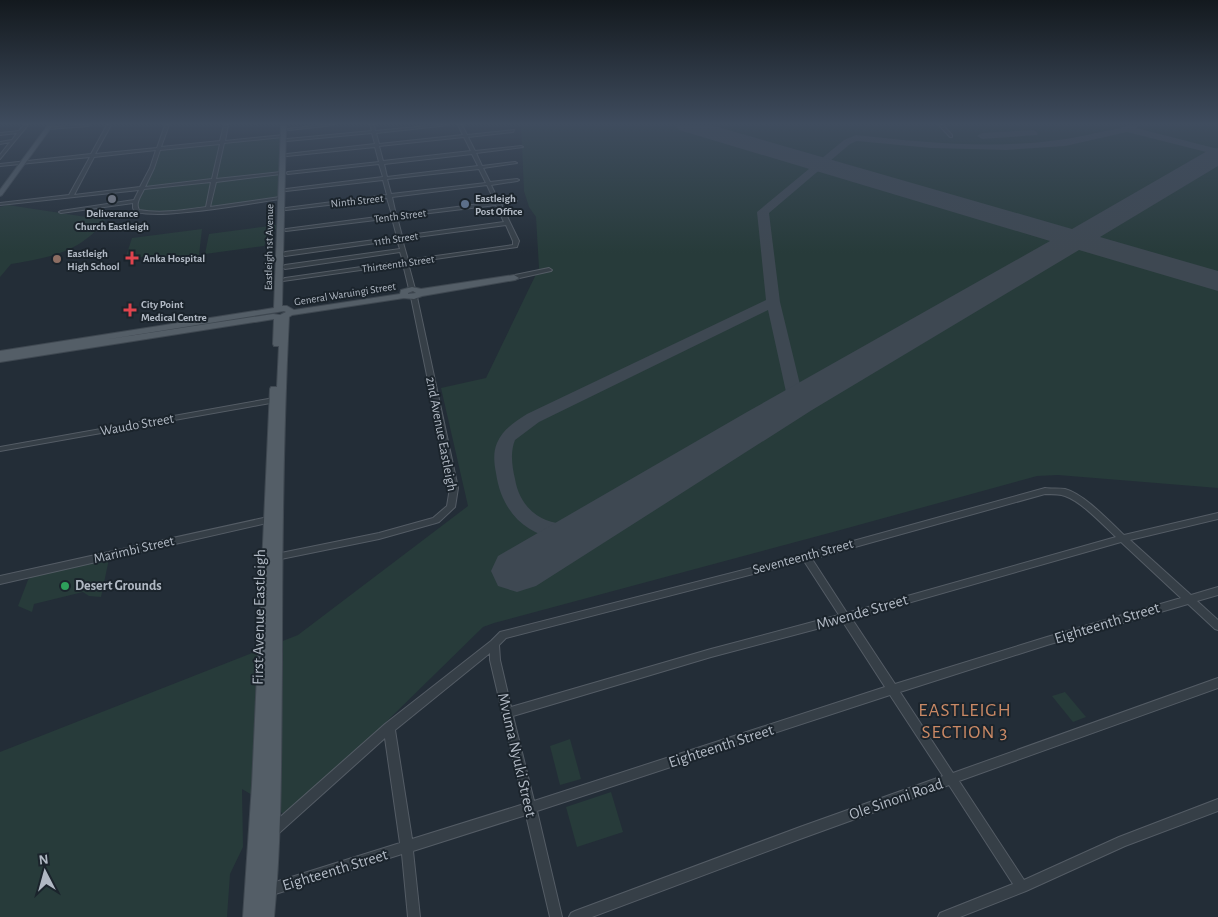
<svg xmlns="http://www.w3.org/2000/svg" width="1218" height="917" font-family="'Alegreya Sans',sans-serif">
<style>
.green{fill:#273b3a}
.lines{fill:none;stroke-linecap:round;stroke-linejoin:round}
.taxiway{fill:#3e4852;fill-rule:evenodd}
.runway{fill:#3e4852;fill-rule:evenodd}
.minor-casing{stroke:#545c65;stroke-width:2}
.major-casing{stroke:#3f4851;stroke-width:2}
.minor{fill:#363f47;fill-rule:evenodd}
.major{fill:#545e67;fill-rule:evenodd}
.worship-dot{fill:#6b7280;stroke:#1b242c;stroke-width:2}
.service-dot{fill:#5c6f8a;stroke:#1b242c;stroke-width:2}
.health-dot{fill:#e0444e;stroke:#1b242c;stroke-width:2}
.education-dot{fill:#8d6e63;stroke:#1b242c;stroke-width:2}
.leisure-dot{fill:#2e9e5b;stroke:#1b242c;stroke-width:2}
.labels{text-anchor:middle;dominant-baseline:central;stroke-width:4;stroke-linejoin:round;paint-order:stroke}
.far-poi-label{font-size:11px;font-weight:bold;fill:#b1b9c4;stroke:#1b242c;text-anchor:start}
.far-street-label{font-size:11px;fill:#b1b9c4;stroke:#1b242c}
.street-label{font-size:14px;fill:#b1b9c4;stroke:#1b242c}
.poi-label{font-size:14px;font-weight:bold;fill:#b1b9c4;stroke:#1b242c;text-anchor:start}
.near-street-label{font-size:16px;fill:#b1b9c4;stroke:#1b242c}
.near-quarter-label{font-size:19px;letter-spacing:1px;fill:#ca8965;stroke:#1b242c}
</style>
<rect width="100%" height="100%" fill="#232d37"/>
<g class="green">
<path d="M521,125H1218V488L1058,475L1037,476L833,532L494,623L483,627L289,817L242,789L243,847L230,874L227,917H0V752L298,635L468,506L441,388L486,378L539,268L536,217L529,207L524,191Z"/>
<path d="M283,136L280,198L167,212L148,213L136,210V201L160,148Z"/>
<path d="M8,205L106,220C78,253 52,257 11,264L0,277V207Z"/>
<path d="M276,225V229L269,234L264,246L205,254L209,234Z"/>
<path d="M202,229L199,255L157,261L158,255L125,259L132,238Z"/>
<path d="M109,559L101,597L89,596L83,592L34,604L32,612L18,606L28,580L31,577Z"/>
<path d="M1065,692L1086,717L1073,722L1052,696Z"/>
<path d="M570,739L581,779L560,785L550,746Z"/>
<path d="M611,792L623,832L577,847L566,807Z"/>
</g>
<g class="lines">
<g class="taxiway">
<path d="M1129,125H1140L1136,128L1218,149V155L1127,132L1065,146L1006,150L931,148L857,141L850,144L769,213L780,302L804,401L802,405H790L788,401L768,310L539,422L515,440C510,452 512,466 515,479C520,509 543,526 573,524C583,523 590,518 600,521L603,526L600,531C587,535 573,540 559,539C522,534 501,508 496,473C494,463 493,452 497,443C503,429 515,422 527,414L766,300L757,212L844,140L856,135C937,144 1020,152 1100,132C1109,130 1120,129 1129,125Z"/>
<path d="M1034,130L1038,133L1037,135L982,139L977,136L982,133Z"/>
</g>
<path class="runway" d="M676,125H711L1072,229L1209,150L1218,148V166L1100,237L1218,271V291L1079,250L812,410L536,586L517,592L498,586L491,571L498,556L747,412L1050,241L679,130Z"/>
<g class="minor-casing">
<g id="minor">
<path d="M24,125H28L0,159V155L10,142L0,144V142L12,140L17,133L0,135V133L19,131Z"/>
<path d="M77,125H90L88,126L48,129L46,128Z"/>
<path d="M107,125H111L95,154L157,148L165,125H169L161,147L220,141L224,125H228L225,141L284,135L283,137L224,143L216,179L281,172L283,173L281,174L216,182L210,207L280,197L282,198L280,199C253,203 225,208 198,211C177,213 156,216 135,212L133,208V203L61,213L59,212L61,211L134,200L139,190L0,205V203L69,195L90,157L0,166V164L91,154ZM220,144L212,179L145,187L154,168L160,150ZM156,150L150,168L140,187L74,195L94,157ZM211,182L206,207C184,210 161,214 139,210C135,203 141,196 144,189Z"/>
<path d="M323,125H334L289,130L287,129Z"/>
<path d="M370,125H374L375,131L438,125H449L376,133L379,144L463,135L458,125H462L467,135L514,130L513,132L468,137L475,151L521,146L523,147L476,153L482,166L515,162L517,163L483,168L490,182L517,179L519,180L517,181L491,185L499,202L515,200L517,201L501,204L519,241L517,247L408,263L415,289L412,291L409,289L403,264L283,281V279L285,278L403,261L400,252L285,269L282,267L285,265L400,249L397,240L285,256L282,254L285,252L397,237L392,218L286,231L284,230L286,229L392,215L387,198L286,210L284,209L286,208L387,195L383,180L286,191L284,190L286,189L383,177L379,164L288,174L286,173L288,172L379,162L375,147L287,156L285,155L287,154L375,144L372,133L287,141L285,140L287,139L372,131ZM464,137L471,151L383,161L379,146ZM472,154L478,166L387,177L384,164ZM479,169L486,183L391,194L387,179ZM487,185L495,202L396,215L392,197ZM496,205L504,222L402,236L397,217ZM506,225L513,241V245L408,260L402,239Z"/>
<path d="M939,125H943L952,135V137H950Z"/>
<path d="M549,268L552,270L551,271L515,279L512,277L515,275Z"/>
<path d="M414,295L417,297L458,488L455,507L439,522L436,523L379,539L276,560L273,559L272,557L273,555L276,554L379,533L433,518L447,506L450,488L411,297Z"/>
<path d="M274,398L277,400L276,402L0,451V447Z"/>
<path d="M1045,488C1051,489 1059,488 1065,489C1084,494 1109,521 1124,535L1218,513V519L1130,540L1191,595L1218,587V595L1197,601L1218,620V630L1215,629L1188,604L1047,645L900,692L953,773L1218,678V688L959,781L1024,880L1119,837L1218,799V811L1125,846L1026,891L960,917H938L940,913L1013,884L949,785L800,839L592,917H569L571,913L575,911L800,827L943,776L890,695L537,811L562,917H550L526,815L413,851L420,917H408L402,854L269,896L265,894L263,890L265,886L269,884L400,843L385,738L278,834L274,836L270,834L268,830L270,826L385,724L491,641L500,632L806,554ZM1045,494C1052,494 1059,494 1065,496C1082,502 1102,524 1116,537L847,613L812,559ZM1121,542L1181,598L1047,637L895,684L852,619ZM804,561L839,615L711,649L511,707L500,660L499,645L506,638ZM843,622L885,687L534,801L513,716L711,657ZM490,653V660L524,804L412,839L395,730Z"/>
<path d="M268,517L271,518L272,520L271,522L0,584V576Z"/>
</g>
</g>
<g class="major-casing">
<g id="major">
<path d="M48,125H53L2,195L0,196V190Z"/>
<path d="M281,125H286L282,306H287L294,310L400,294L401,290L412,287L421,289L514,275L519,278L515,280L422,296L414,299L404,298L292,315L289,317C283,434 282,550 282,667C281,750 282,834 274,917H243L252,785L270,389L271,387H277L279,346H274L273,344L274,319L0,362V351L274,308ZM413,291L416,293L408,294V293ZM284,311L286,312L280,315L273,314L103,340Z"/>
</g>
</g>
<use href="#minor" class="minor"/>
<use href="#major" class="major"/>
</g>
<linearGradient id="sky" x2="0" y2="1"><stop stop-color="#13191e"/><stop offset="0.49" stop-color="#3f4c5e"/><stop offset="1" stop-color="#3f4c5e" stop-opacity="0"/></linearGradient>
<rect width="1218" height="253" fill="url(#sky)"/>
<circle class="worship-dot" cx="112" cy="199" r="5"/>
<circle class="service-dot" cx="465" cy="204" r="5"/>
<g class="health-dot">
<path d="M129.5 250.5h5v5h5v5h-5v5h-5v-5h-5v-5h5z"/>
<path d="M127.5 302.5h5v5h5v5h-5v5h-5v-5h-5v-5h5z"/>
</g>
<circle class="education-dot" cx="57" cy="259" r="5"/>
<circle class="leisure-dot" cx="65" cy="586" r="5"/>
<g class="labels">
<g class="far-poi-label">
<text x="475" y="198">Eastleigh<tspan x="475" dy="13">Post Office</tspan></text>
<text x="112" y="213" text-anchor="middle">Deliverance<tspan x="112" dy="13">Church Eastleigh</tspan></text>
<text x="67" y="253">Eastleigh<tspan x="67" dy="13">High School</tspan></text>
<text x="143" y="258">Anka Hospital</text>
<text x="141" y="304">City Point<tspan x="141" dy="13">Medical Centre</tspan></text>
</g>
<g class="far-street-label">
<text transform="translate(357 201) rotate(-6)">Ninth Street</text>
<text transform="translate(400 216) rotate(-7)">Tenth Street</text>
<text transform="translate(396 239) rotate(-8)">11th Street</text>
<text transform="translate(269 247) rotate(-89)">Eastleigh 1st Avenue</text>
<text transform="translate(398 264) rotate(-8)">Thirteenth Street</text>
<text transform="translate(345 294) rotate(-9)">General Waruingi Street</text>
</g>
<g class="street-label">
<text transform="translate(137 425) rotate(-10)">Waudo Street</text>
<text transform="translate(441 434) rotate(79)">2nd Avenue Eastleigh</text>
<text transform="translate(134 550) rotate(-13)">Marimbi Street</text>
<text transform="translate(803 557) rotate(-15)">Seventeenth Street</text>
</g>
<g class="poi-label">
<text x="75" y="586">Desert Grounds</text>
</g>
<g class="near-street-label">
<text transform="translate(862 612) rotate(-16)">Mwende Street</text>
<text transform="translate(259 617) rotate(-89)">First Avenue Eastleigh</text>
<text transform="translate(1107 623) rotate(-17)">Eighteenth Street</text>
<text transform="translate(721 746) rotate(-18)">Eighteenth Street</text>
<text transform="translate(517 755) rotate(77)">Mvuma Nyuki Street</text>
<text transform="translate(896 799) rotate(-19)">Ole Sinoni Road</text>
<text transform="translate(335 870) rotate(-17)">Eighteenth Street</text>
</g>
<g class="near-quarter-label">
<text x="965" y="710">EASTLEIGH<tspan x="965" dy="22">SECTION 3</tspan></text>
</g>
</g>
<g transform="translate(45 872) rotate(354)" stroke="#1b242c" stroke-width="4" paint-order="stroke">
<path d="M0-4L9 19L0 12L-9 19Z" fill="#b1b9c4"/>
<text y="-8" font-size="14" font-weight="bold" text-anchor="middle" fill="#b1b9c4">N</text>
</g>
</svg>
